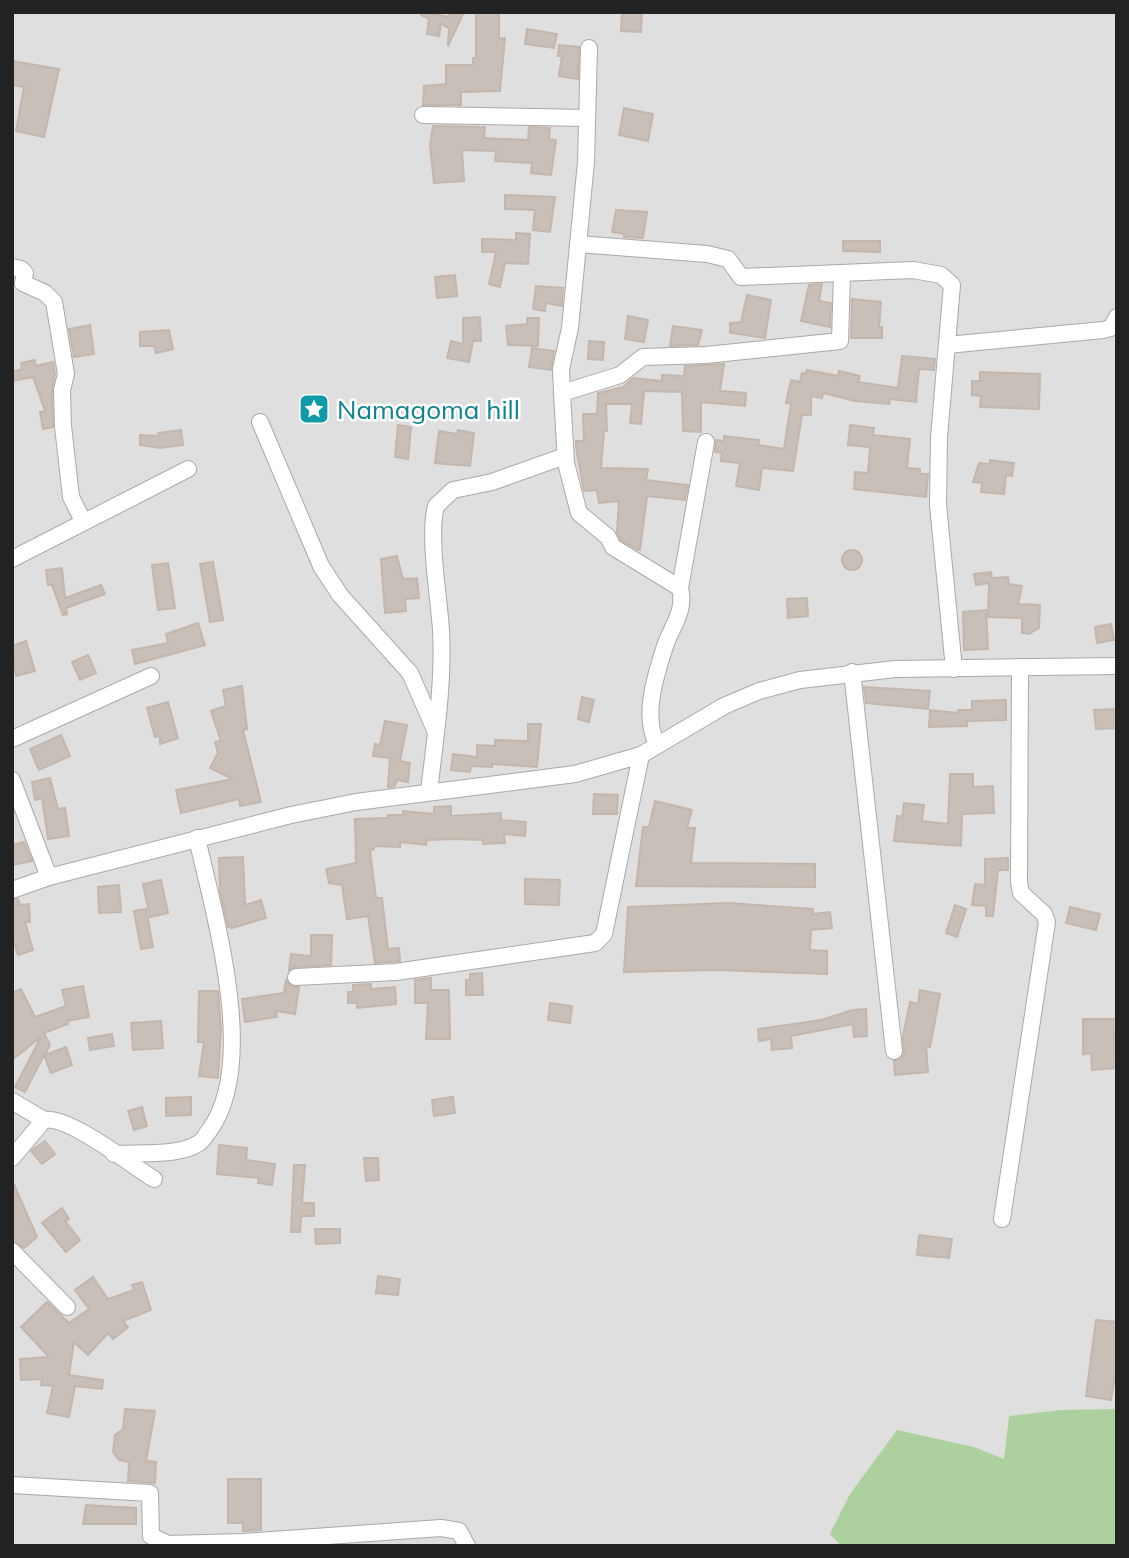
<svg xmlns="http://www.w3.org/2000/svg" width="1129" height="1558" font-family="Mulish,sans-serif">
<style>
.residential{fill:#e0dfdf}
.forest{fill:#add19e}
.building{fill:#c7bfb8;stroke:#c4b6ab;stroke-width:2}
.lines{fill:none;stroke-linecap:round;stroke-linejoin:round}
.street-casing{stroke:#a9a9a9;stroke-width:18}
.street{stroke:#fff;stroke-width:16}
.labels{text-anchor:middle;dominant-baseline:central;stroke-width:5;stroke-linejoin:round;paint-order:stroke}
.culture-label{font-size:26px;fill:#0d838f;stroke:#fff;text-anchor:start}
</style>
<rect width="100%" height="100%" fill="#f2efe9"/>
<rect class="residential" x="12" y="12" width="1105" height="1534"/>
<path class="forest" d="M1117,1409V1546H841L830,1534L850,1494L897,1430L974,1447L1004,1459L1009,1416L1061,1410Z"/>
<g class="building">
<path d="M422,12L449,17V12H464L448,46L449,28L441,24L439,36L427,34L429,19L421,15Z"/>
<path d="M476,12H499V39L505,38L500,91L461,92V105H423L424,86L446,84V65H473V58H476Z"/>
<path d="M622,12H642L641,32L621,31Z"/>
<path d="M527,29L557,34L554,48L525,44Z"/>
<path d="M559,45L579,47L578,79L559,76L562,56H558Z"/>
<path d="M12,61L59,69L44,137L16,131L24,87L12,85Z"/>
<path d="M624,108L653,114L648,141L619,135Z"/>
<path d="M433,126L485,127L484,138L528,140L529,127L550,128L549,139L556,140L551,175L531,173L532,163L495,161L496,151L462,150L464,181L434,183L430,145Z"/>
<path d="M505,195L555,197L550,232L533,230L535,210L505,209Z"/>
<path d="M616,210L647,212L643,238L624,237V234L612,232Z"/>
<path d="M516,233L530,234L528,264L505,263L500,287L489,284L496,252H482V239L516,240Z"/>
<path d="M843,241H880V252L843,251Z"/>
<path d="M455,275L457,296L437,298L435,277Z"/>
<path d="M822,284L819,301L831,303L830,327L801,321L809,285Z"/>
<path d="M536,286L563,288L562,306L546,303L545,311L533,309Z"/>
<path d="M747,295L771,300L765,338L730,333V323L741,322Z"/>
<path d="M852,299L881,302L879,327H882V338H851Z"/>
<path d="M628,316L648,320L644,342L625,339Z"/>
<path d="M480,317L481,341H473L469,362L447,358L451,341L463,344V318Z"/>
<path d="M527,318H539L538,346L508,345L506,326L527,324Z"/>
<path d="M90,325L94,354L74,357L69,329Z"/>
<path d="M673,326L702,330L698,345L670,346Z"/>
<path d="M169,330L173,349L156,353L154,346H140V332Z"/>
<path d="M589,341L604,342L603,360L588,359Z"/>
<path d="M532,348L554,351L551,370L529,367Z"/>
<path d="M902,356L935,359L934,370L919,369L916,402L890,399L889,404L855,401L823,393L822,398L811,396V415H802L793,471L762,468L759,490L736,486L740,463L721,461L722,453L715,452L716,440L724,441V436L759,440L758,445L784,449L791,404L786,403L791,380L800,382L802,373L806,374L807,370L838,376L839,371L860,376L858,382L898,388Z"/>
<path d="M35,360L36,366L53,362L55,374L52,390L53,427L43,429L40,412L45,411L33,377L12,381V372L22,369L21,363Z"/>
<path d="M724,364L720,391L746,393L745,406L701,402V432L683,431L682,392L644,391L641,424L630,423L632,404H606L607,431H604L601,468L648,469L646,480L688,485L685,500L647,496L640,550L637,549L621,540L617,532L619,501L599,503L597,490L584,491L576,447V441H584L583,414H597L598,393L623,387L633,378L662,381V375L684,376L685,366Z"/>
<path d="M980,372L1040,374L1039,409L980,407L981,396L972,395V381H980Z"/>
<path d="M398,425L411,427L408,459L395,457Z"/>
<path d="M850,425L874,428L873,435L910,439L907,468L920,469V474H928L926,497L854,489L855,472L868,473L870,447L848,445Z"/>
<path d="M181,430L183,445L160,448L140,445V435L159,436L158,433Z"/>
<path d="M458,430L474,433L470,466L435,463L439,431L457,434Z"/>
<path d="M990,460L1014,463L1012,476L1006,475L1004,494L981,492L982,483L973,482L979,463L990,464Z"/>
<circle cx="852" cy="560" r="10"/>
<path d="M397,556L403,579L417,578L419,598L405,599L406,611L385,613L381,559Z"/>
<path d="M213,562L223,620L210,622L200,564Z"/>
<path d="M168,563L175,608L158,610L152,565Z"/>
<path d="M62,568L65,598L101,585L105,594L66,608L67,614L63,615L52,585H48L46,570Z"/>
<path d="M991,572L992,578L1008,577L1009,584L1022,586L1018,604L1040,605L1039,628L1029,634L1022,633V618L988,617L989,583L976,585L974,574Z"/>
<path d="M807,598L808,616L788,618L787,599Z"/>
<path d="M986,610L988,649L964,650L963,612Z"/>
<path d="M198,623L205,645L135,664L132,650L168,643L166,634Z"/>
<path d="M1111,624L1114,640L1097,643L1095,627Z"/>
<path d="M26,641L35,671L16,676L12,646Z"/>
<path d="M88,655L96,673L80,680L72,662Z"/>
<path d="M242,686L247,729L243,730L261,802L240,806L239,799L181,813L176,790L233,779L210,768L218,753L215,742L221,741L211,711L226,706L223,690Z"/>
<path d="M864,687L930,691L928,709L866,703Z"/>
<path d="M582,697L594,700L589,722L578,719Z"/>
<path d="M1006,700V720L967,721V726L929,727L930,710L958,713V710H972V701Z"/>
<path d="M168,702L178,738L160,744V736L155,737L147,708Z"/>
<path d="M1117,709V728L1096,729L1094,710Z"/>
<path d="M385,721L407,725L400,761L410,763L408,782L397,780L395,786L391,787H388L390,758L373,756L375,744L380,745Z"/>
<path d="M528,724H541L537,767L492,764V767L471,766L470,772L451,770L453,754L477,757V745L495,746V740L528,741Z"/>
<path d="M61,735L70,756L39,770L30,749Z"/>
<path d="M950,774H973V787L993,786L994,813L962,814L961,846L894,841L897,816L902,817L904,803L924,805L922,821L948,824Z"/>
<path d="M50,778L58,809L65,808L69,836L48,839L42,798L35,800L32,782Z"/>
<path d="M594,794L618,795L617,814H593Z"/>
<path d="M655,801L692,810L687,828H695L691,863L815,864V887L636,886L643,827H649Z"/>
<path d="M451,806V816L501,813V820L526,822L525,836L504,834L505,843L483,844V840L453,839L427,840L426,845L400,842V847L374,846V849L370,850L376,898H382L388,949L399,948L400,961L375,963L368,916L347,919L342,885L329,883L326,869L356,863L355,819L388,818V815H403V811L434,814V807Z"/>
<path d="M24,842L32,861L12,865V845Z"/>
<path d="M243,857L245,905L261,900L266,918L232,928L228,927L220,891L219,858Z"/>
<path d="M1008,858V870H998L993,916H986V906L972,905L975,884L985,885V859Z"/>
<path d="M525,879L560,880L559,905L525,904Z"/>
<path d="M161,880L168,913L150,917L143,884Z"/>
<path d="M119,885L121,912L99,913L98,887Z"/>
<path d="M18,899L20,905L29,904L30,922H25L33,950L18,955L12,937V900Z"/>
<path d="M728,903L813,909V914L830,912L832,928L811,930L810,950L827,951V974L717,970L624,972L628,907Z"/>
<path d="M955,905L966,909L957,937L946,933Z"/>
<path d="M1070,907L1100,914L1096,930L1066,923Z"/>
<path d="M146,909L153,947L141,949L134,911Z"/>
<path d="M311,935H332L331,965L295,967L289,970L291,954L311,956Z"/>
<path d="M482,973L483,995H466V980H470V974Z"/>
<path d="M431,978V990H449L450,1039H426L428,1003H415V980Z"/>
<path d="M286,980L291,986L299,987L295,1014L276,1011L277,1017L245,1022L242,999L284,993Z"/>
<path d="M371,984V989L395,987L396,1004L357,1008V1003H348V992H353V985Z"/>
<path d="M83,986L89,1017L67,1021L68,1024L44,1033L50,1045L45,1055L66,1047L72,1065L51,1073L44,1055L25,1092L15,1087L41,1037L12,1060V993L21,989L35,1017L66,1006L62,990Z"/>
<path d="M920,990L940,994L930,1047L926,1046L928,1072L895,1075L894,1061L904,1055L903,1036L910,1002L918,1004Z"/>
<path d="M199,991H218L221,1029L218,1078L199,1076L204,1042H198Z"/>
<path d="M550,1003L572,1006L570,1023L548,1020Z"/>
<path d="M866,1009L867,1036L854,1037L853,1024L791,1036L792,1048L772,1050L771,1039L759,1041L758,1029L821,1020L853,1010Z"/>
<path d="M1083,1019H1117V1031H1114L1117,1068L1092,1070L1091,1053L1083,1054Z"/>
<path d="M161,1021L163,1048L133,1050L131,1023Z"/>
<path d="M112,1034L114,1046L90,1050L88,1038Z"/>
<path d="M191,1097V1115L166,1116V1098Z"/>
<path d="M453,1097L455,1113L434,1116L432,1100Z"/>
<path d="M142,1107L147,1126L134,1130L128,1111Z"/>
<path d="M45,1141L55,1154L42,1164L31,1151Z"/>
<path d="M219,1145L247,1148L246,1160L275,1164L272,1185L258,1183L259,1178L217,1174Z"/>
<path d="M364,1158H378L379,1180L366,1181Z"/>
<path d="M294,1165H305L302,1203H314V1216H301L300,1232H291Z"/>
<path d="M12,1180L37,1237L24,1248L12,1241Z"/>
<path d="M62,1208L69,1219L65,1221L80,1240L66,1252L42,1223Z"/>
<path d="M315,1229H340V1243L316,1244Z"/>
<path d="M919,1235L952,1239L949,1258L917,1255Z"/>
<path d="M378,1276L400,1279L398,1295L376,1293Z"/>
<path d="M93,1277L108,1299L134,1290L132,1285L142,1282L151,1310L123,1321L128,1327L113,1339L108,1333L88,1355L74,1342L69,1375L103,1380L102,1389L75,1386L69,1417L47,1413L53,1386L41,1385L42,1379L21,1380L20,1359L49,1357L21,1327L47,1302L69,1323L89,1309L75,1290Z"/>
<path d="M1096,1320L1117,1322V1364L1111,1400L1086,1396Z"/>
<path d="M125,1409L155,1411L146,1461L156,1462L155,1483L128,1481L129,1462L119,1460L113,1452L115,1435L123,1429Z"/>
<path d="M228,1479H261V1530L243,1531V1523H228Z"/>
<path d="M86,1505L136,1508V1524H83Z"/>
</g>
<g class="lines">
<g class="street-casing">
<g id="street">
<path d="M589,48L586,162L570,328L561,369L562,393L566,463L579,513L608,537L613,547L680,588C686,610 672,626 665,646C656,674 642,716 657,744"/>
<path d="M423,115L587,118"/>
<path d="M578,244L707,254L728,259L741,277L913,270L941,275L952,285L939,437L938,505L954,669"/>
<path d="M12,267L21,269L25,273L23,283L45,293L54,302L66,374L62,390L63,426L71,497L83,521"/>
<path d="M947,345L1103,330L1111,328L1117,317"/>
<path d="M562,393L620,375L643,357L706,355L840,341L842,274"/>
<path d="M260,422L321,566L340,595L410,673L435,730"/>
<path d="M12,559L188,469"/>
<path d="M680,588L706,442"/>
<path d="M852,672L894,1051"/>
<path d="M12,739L151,676"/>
<path d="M12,780L49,877"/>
<path d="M429,792C435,738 444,684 441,630C439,599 428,534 436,506L453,490L492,482L565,456"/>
<path d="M12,890L49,877L291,815L356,802L575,774L641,755L724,706L759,691L800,680L895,669L1117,666"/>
<path d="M296,977L396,972L595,943L604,934L641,755"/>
<path d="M12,1101L44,1120C68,1115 131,1165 154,1179"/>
<path d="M114,1154C138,1152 178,1157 199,1143C203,1141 206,1134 209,1131C259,1063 214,915 197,838"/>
<path d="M12,1158L44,1120"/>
<path d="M1002,1219L1047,922L1044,914L1021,893L1019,882L1020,667"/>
<path d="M12,1251L67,1307"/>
<path d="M12,1485L150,1493L151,1536L168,1544L243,1542L441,1528L459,1531L467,1546"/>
</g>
</g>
<use href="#street" class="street"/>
</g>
<defs>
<g id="sight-square" transform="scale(1.575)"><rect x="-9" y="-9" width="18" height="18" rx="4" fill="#0f9aa8" stroke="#fff"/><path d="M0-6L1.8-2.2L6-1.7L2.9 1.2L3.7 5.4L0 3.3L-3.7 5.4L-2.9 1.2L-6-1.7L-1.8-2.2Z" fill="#fff"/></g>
</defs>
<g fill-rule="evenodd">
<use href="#sight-square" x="314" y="409"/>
</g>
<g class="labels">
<g class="culture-label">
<text x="337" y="409">Namagoma hill</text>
</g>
</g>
<rect width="1129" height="1558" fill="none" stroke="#222222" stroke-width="28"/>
</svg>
